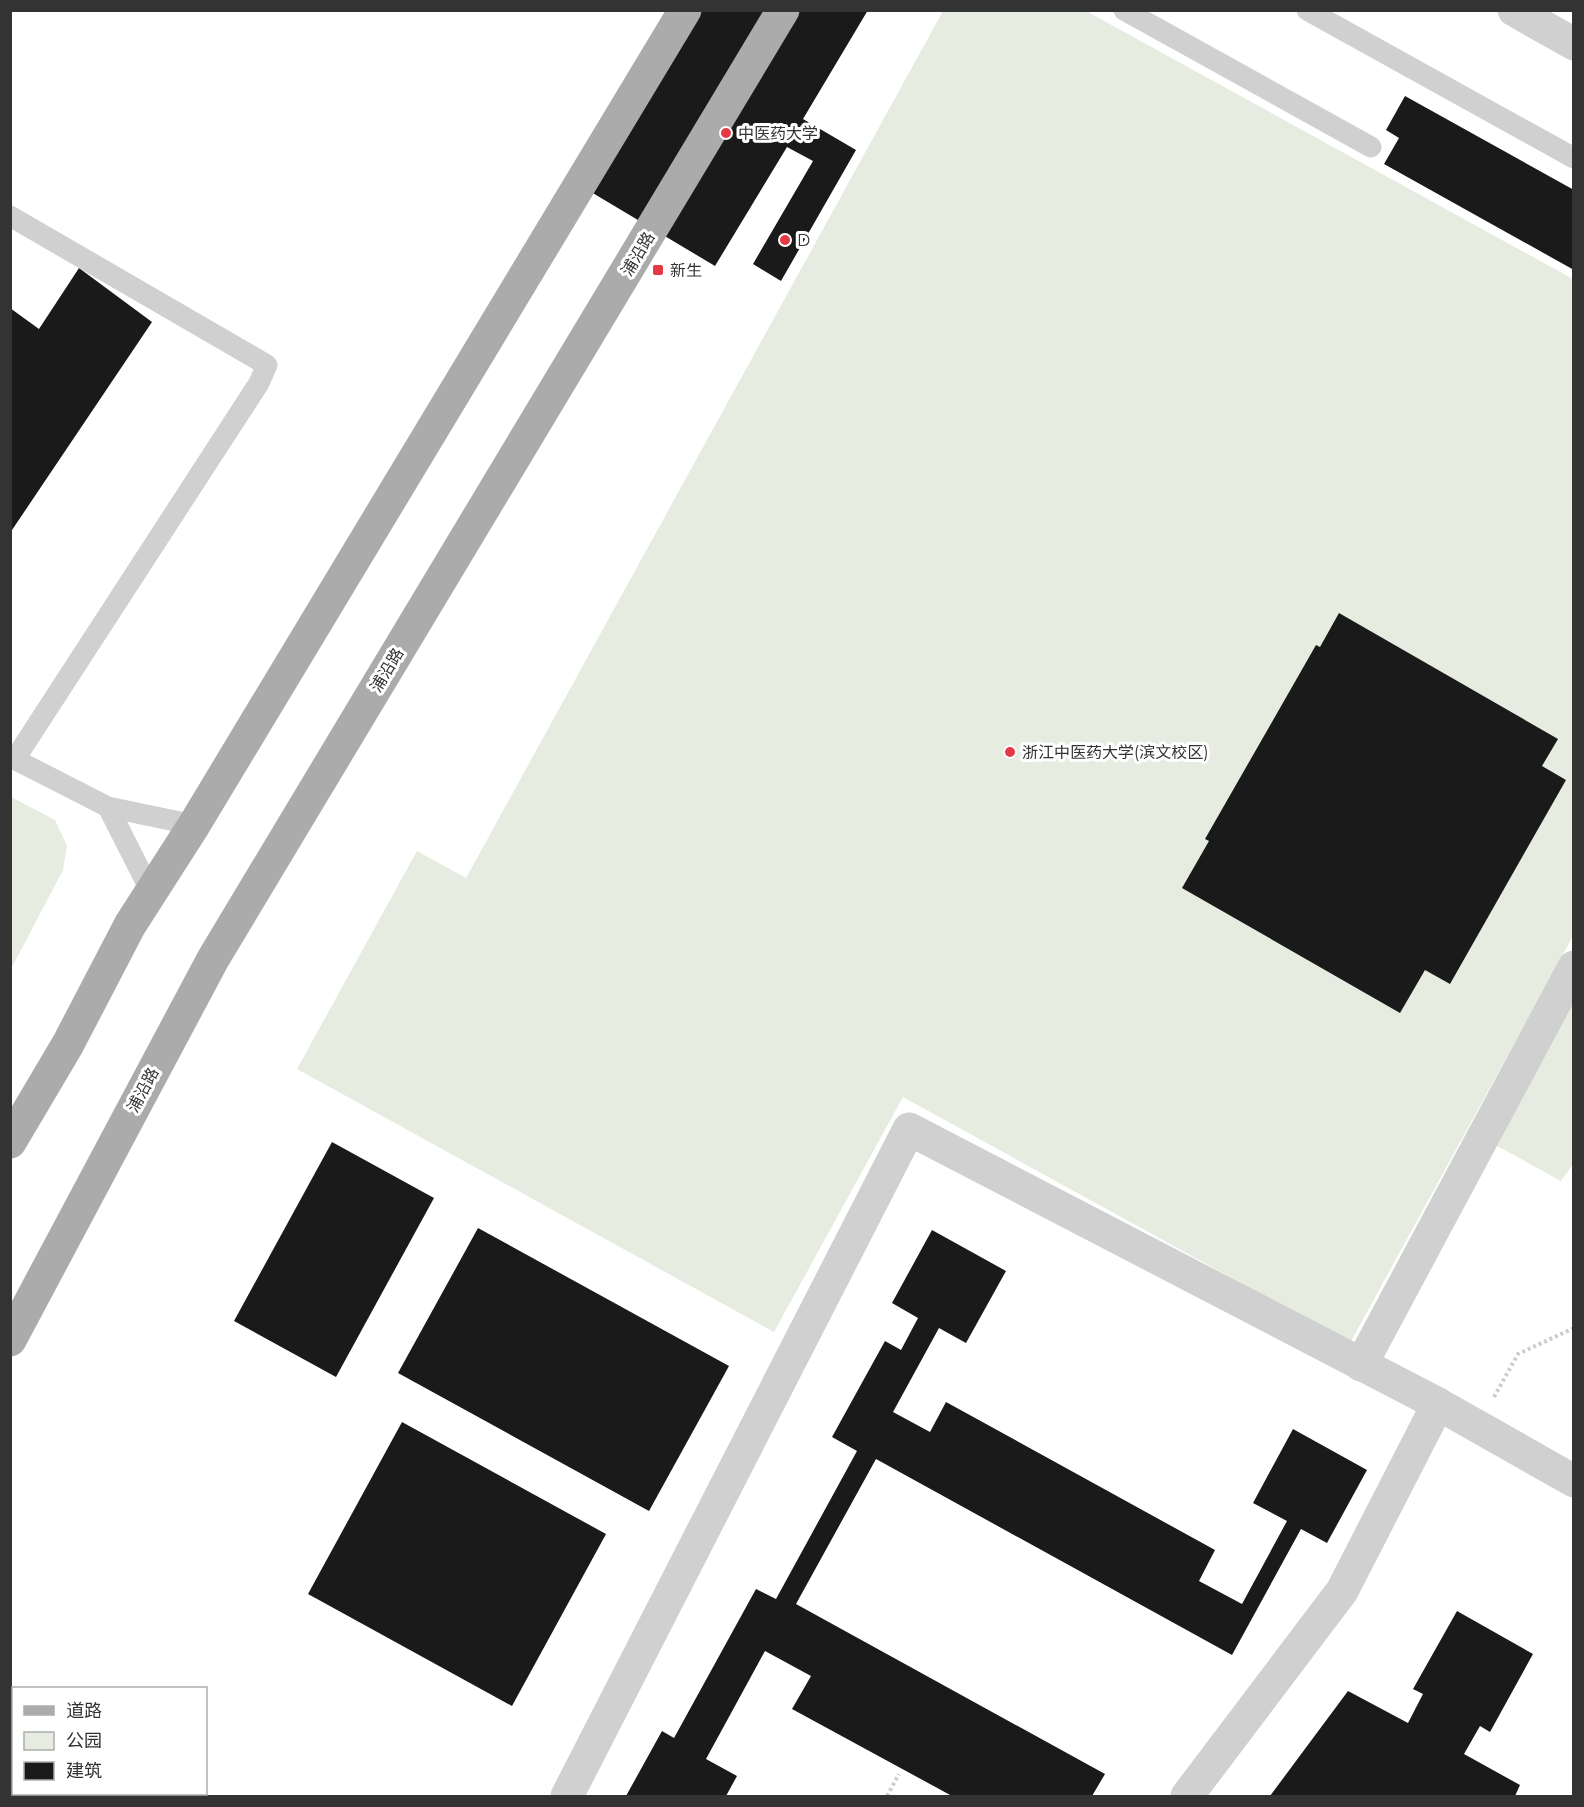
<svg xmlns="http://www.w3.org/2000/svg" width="1584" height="1807" font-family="Montserrat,'Noto Sans SC',sans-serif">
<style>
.green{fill:#e6ecdf}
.building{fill:#1a1a1a}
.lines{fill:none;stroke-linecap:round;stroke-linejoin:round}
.path{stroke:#cdcdcd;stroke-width:4;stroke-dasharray:3 3;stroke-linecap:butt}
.lane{stroke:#d0d0d0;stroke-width:21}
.street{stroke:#d0d0d0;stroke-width:33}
.primary{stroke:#ababab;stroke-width:33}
.poi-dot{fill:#e63946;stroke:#fff;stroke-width:2}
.labels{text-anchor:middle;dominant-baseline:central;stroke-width:6;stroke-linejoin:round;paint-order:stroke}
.poi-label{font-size:16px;fill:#333;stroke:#fff;text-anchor:start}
.street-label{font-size:16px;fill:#333;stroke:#fff}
</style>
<rect width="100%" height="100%" fill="#fff"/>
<g class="green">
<path d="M943,11H1086L1573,279V936L1350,1343L903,1097L774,1332L297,1069L417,851L466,878Z"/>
<path d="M11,797L55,820L67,846L63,870L11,969Z"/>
<path d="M1573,986V1164L1561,1181L1488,1141Z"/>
</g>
<g class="building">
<path d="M699,10H868L803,119L856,150L781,281L753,264L813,161L787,147L715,266L591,192Z"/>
<path d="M1405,96L1574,190V270L1384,164L1399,138L1386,130Z"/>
<path d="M79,268L152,322L10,533V308L39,329Z"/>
<path d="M1339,613L1558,739L1542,766L1566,780L1450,984L1425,970L1400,1013L1182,888L1209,841L1205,839L1316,645L1320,647Z"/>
<path d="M332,1142L434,1198L336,1377L234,1321Z"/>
<path d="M478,1228L729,1366L649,1511L398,1373Z"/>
<path d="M932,1230L1006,1271L966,1343L939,1328L893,1412L930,1432L946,1402L1215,1550L1199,1581L1242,1604L1287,1521L1253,1503L1293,1429L1367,1470L1327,1543L1301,1529L1232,1655L876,1459L796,1604L1105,1774L1092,1796H952L792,1709L811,1676L765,1651L706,1759L737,1776L726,1796H626L662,1731L674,1738L756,1589L776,1599L857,1451L832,1437L885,1341L901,1350L918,1318L892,1303Z"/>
<path d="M402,1422L606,1534L512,1706L308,1594Z"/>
<path d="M1457,1611L1533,1654L1490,1732L1480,1726L1464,1754L1520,1785L1515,1796H1270L1348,1691L1408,1723L1423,1694L1413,1689Z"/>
</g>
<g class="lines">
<g class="path">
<path d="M1494,1397L1518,1354L1574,1328"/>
<path d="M887,1796L899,1774"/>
</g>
<g class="lane">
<path d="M1124,10L1371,147"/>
<path d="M1307,10L1574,158"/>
<path d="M10,216L267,365L259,383L15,759"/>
<path d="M10,757L108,807L194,825"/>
<path d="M108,807L151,892"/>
</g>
<g class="street">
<path d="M1514,10L1574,44"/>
<path d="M1361,1365L1574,967"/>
<path d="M567,1796L909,1129L1438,1404L1574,1481"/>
<path d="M1187,1796L1342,1591L1438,1404"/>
</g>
<g class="primary">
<path d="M10,1142L68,1044L130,925L194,825L685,10"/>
<path d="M10,1340L213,959L783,10"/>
</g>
</g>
<g class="poi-dot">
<circle cx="726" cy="133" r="6"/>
<circle cx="785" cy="240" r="6"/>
<rect x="652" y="264" width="12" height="12" rx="3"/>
<circle cx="1010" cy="752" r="6"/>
</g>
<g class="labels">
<g class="poi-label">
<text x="738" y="133">中医药大学</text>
<text x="797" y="240">D</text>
<text x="670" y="270">新生</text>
<text x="1022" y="752">浙江中医药大学(滨文校区)</text>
</g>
<g class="street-label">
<text transform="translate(638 254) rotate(-59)">浦沿路</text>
<text transform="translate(387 670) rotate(-59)">浦沿路</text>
<text transform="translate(143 1090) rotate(-62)">浦沿路</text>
</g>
</g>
<rect width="1584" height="1807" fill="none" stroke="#333333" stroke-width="24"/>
<rect x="12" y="1687" width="195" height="108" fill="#ffffff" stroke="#adadad" stroke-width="1.5"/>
<rect x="24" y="1706" width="30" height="9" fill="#ababab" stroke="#adadad" stroke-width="1.5"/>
<text x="66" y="1717" font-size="18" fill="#333333">道路</text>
<rect x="24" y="1732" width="30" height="18" fill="#e6ecdf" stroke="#adadad" stroke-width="1.5"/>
<text x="66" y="1747" font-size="18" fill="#333333">公园</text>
<rect x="24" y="1762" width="30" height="18" fill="#1a1a1a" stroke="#adadad" stroke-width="1.5"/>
<text x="66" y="1777" font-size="18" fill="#333333">建筑</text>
</svg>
